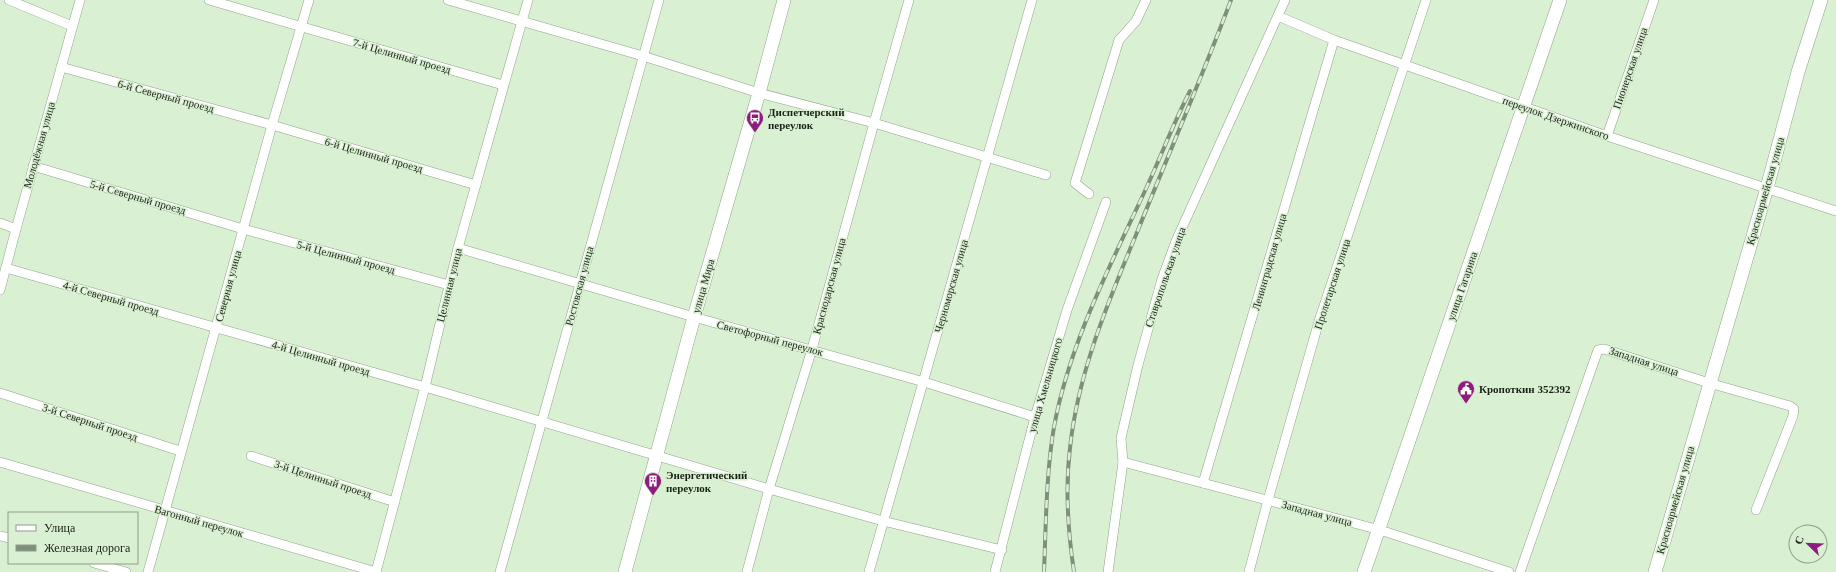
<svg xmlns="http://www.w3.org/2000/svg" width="1836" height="572" font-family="Georgia,serif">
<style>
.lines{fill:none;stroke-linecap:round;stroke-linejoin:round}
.street-casing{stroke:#8fa388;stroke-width:10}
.secondary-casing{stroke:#8fa388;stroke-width:14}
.street{stroke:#fff;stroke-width:9}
.secondary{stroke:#fff;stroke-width:13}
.rail-casing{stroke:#808f7b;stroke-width:4}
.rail{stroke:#daf0d3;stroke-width:2.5;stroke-dasharray:8;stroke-linecap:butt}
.labels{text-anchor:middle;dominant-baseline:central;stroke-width:3;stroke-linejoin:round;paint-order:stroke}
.street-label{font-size:11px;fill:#1b2318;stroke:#daf0d3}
.poi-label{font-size:11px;font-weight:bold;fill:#1b2318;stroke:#daf0d3;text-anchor:start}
</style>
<rect width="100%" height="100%" fill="#daf0d3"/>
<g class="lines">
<g class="street-casing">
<g id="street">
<path d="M9,0L72,26"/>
<path d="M209,0L503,85"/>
<path d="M448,0L643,56L759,93L874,123L1046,175"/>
<path d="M1278,16L1334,40L1607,136L1836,211"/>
<path d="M61,67L272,125L476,185"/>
<path d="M1607,136L1654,0"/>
<path d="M33,166L243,229L449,285"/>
<path d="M1089,194L1075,183L1119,40L1136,21L1146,0"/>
<path d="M0,223L16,229"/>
<path d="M458,248L694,317L924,382L1035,417"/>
<path d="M6,268L425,387L769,489L883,521L1002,550"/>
<path d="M0,290L16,229L80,0"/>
<path d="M0,393L180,451"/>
<path d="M251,456L395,502"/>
<path d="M0,462L376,572"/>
<path d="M1123,462L1380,530L1509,572"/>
<path d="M1203,483L1334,40"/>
<path d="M0,536L9,538"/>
<path d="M94,563L126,572"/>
<path d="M148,572L272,125L309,0"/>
<path d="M376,572L425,387L458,248L528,0"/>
<path d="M500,572L659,0"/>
<path d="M747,572L769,489L812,349L874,123L909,0"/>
<path d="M869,572L1032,0"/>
<path d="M995,572L1035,417L1067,310L1106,202"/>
<path d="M1108,572L1123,462L1121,438L1138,365L1162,279L1176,241L1285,0"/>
<path d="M1249,572L1268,500L1319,321L1426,0"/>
<path d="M1520,572L1598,350L1604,349L1709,383L1790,406L1794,409L1793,416L1756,510"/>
</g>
</g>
<g class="secondary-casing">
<g id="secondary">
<path d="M625,572L694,317L759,93L784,0"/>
<path d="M1364,572L1560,0"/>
<path d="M1655,572L1767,188L1798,72L1821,0"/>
</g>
</g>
<use href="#street" class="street"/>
<use href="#secondary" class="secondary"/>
<g class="rail-casing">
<g id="rail">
<path d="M1044,572C1046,524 1046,474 1054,427C1069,345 1109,268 1144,193C1160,159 1173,124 1190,91"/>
<path d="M1074,572C1068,532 1065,489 1070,448C1078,372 1109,300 1138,230C1169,153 1202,77 1231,0"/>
</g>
</g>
<use href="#rail" class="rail"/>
</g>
<defs>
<g id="bus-pin" transform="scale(0.9)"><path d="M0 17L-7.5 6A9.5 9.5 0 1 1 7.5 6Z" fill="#8e1c7e" stroke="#daf0d3"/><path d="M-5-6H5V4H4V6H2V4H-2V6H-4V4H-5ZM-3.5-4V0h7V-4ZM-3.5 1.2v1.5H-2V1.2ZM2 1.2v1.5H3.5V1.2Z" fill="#fff"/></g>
<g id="civic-pin" transform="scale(0.9)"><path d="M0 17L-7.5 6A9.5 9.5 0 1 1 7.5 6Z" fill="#8e1c7e" stroke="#daf0d3"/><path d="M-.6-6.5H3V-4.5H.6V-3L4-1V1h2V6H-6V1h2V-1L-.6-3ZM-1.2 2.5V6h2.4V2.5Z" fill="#fff"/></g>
<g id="building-pin" transform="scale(0.9)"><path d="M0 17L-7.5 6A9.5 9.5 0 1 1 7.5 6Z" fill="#8e1c7e" stroke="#daf0d3"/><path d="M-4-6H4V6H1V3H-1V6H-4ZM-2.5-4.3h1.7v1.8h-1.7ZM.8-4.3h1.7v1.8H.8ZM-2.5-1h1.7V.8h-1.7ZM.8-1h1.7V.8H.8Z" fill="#fff"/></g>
</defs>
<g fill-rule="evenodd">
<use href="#bus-pin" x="755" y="118"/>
<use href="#civic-pin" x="1466" y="389"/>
<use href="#building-pin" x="653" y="481"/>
</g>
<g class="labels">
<g class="street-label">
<text transform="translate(402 56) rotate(16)">7-й Целинный проезд</text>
<text transform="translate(1630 68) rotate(-71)">Пионерская улица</text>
<text transform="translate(166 96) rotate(15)">6-й Северный проезд</text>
<text transform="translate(1556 118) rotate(19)">переулок Дзержинского</text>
<text transform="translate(39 145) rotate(-74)">Молодёжная улица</text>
<text transform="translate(374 155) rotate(16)">6-й Целинный проезд</text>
<text transform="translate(1765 191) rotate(-74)">Красноармейская улица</text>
<text transform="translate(138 197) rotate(16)">5-й Северный проезд</text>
<text transform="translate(346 257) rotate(15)">5-й Целинный проезд</text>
<text transform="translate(1269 262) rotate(-74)">Ленинградская улица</text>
<text transform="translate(1165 277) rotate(-71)">Ставропольская улица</text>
<text transform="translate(1332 284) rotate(-72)">Пролетарская улица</text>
<text transform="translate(449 285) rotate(-76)">Целинная улица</text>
<text transform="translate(228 286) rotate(-75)">Северная улица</text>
<text transform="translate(579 286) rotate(-75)">Ростовская улица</text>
<text transform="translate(703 286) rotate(-74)">улица Мира</text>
<text transform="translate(829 286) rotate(-75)">Краснодарская улица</text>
<text transform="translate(951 286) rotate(-74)">Черноморская улица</text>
<text transform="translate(1462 286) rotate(-71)">улица Гагарина</text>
<text transform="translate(111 298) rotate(16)">4-й Северный проезд</text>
<text transform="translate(770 338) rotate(15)">Светофорный переулок</text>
<text transform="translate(321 358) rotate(16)">4-й Целинный проезд</text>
<text transform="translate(1644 361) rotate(18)">Западная улица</text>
<text transform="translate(1045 385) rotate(-74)">улица Хмельницкого</text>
<text transform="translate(90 422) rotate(18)">3-й Северный проезд</text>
<text transform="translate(323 479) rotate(18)">3-й Целинный проезд</text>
<text transform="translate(1675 500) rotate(-74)">Красноармейская улица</text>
<text transform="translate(1317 513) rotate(15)">Западная улица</text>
<text transform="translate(199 521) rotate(16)">Вагонный переулок</text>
</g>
<g class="poi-label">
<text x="768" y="112">Диспетчерский<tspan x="768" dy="13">переулок</tspan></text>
<text x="1479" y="389">Кропоткин 352392</text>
<text x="666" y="475">Энергетический<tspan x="666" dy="13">переулок</tspan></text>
</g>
</g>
<rect x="8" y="512" width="130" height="52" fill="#daf0d3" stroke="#8e9e88"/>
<rect x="16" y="525" width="20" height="6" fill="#ffffff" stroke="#8e9e88"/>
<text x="44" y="532" font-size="12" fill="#1b2318">Улица</text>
<rect x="16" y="545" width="20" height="6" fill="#808f7b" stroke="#8e9e88"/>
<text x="44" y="552" font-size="12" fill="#1b2318">Железная дорога</text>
<g transform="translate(1808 544) rotate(293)"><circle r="19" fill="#daf0d3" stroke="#8e9e88"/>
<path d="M0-3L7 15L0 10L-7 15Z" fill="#8e1c7e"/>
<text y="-6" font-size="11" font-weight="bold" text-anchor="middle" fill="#1b2318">С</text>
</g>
</svg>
